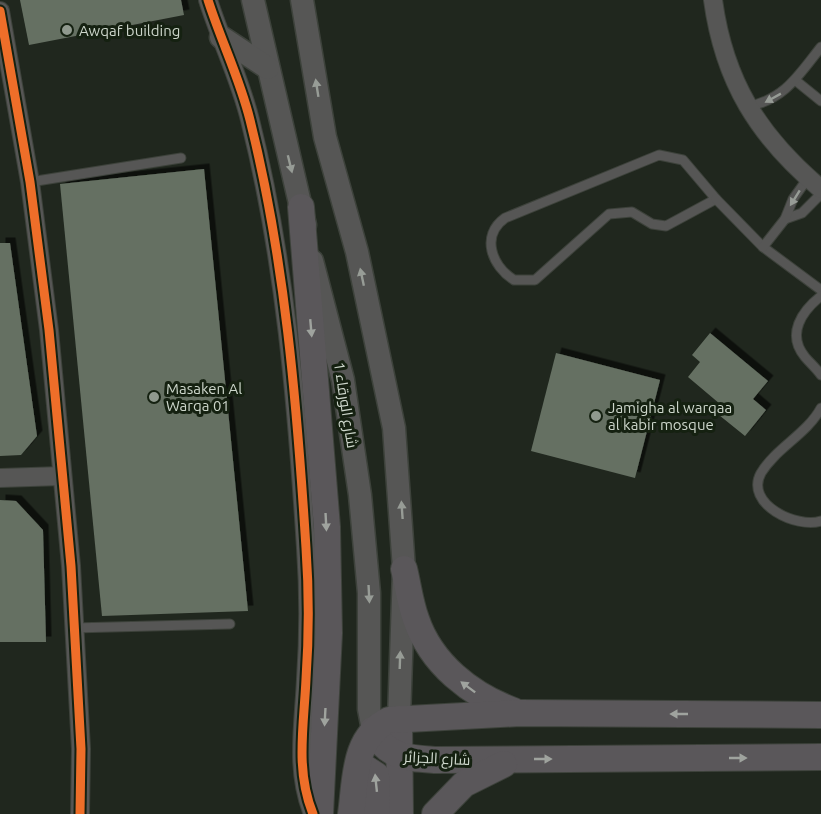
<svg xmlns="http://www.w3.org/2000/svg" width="821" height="814" font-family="Ubuntu,Cairo,sans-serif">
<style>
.building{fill:#657062;filter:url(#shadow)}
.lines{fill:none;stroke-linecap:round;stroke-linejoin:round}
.service-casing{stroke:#3d423b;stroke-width:11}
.minor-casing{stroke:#3d423b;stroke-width:20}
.tertiary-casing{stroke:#3d423b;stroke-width:25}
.secondary-casing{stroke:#3d423b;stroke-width:28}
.service{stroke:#565655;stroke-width:9}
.minor{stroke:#565655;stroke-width:18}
.tertiary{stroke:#565655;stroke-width:22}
.secondary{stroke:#5a575a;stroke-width:26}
.cycleway-casing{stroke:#152111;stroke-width:13}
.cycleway{stroke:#ee6e29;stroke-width:9}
.oneway{fill:#979c96}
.oneway2{fill:#9fa39e}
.poi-dot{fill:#90998e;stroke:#152111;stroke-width:2}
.labels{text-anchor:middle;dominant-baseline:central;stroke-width:6;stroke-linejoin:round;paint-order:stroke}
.poi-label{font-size:15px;fill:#cdd6cb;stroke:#152111;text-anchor:start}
.street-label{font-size:15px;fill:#cdd6cb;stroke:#152111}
</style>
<defs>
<filter id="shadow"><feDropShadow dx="5.5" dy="-5.5" stdDeviation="0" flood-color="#0009"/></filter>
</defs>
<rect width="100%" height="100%" fill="#20271e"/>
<g class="building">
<path d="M20,0H181L184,15L29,45Z"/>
<path d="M204,169L248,611L102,616L60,184Z"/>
<path d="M0,243H10L37,436L21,455L0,456Z"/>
<path d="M710,333L768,381L753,399L766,410L745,436L714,411L720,404L688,377L700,362L692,355Z"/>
<path d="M556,353L660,380L635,478L531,451Z"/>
<path d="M0,500L16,501L43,530L46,642H0Z"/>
</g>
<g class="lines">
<g class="service-casing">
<g id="service">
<path d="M795,80L821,101"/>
<path d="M747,107C785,99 798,76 821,47"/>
<path d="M659,155L683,160L716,199L666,226L652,224L632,212L609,214L535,280H514C492,266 480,236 505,218Z"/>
<path d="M30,182L181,158"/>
<path d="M716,199L763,247L821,290"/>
<path d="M785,219L802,213L821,194"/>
<path d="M763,247L785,219L793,199L808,178"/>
<path d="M821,296C802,311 786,334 805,357C810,363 816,368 821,375"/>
<path d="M821,408C807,434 776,448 761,473C744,504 797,529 821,521"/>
<path d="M73,628L230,624"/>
</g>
</g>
<g class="minor-casing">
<g id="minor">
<path d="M208,0C221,41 240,79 250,120C285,259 297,405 306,548C309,591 309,636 306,679C304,725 295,770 313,814"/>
<path d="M713,0C724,81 758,136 821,189"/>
<path d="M0,11L30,182L49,330L71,566L81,749L80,814"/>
<path d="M0,478L62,476"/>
</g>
</g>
<g class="tertiary-casing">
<g id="tertiary">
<path d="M253,0L305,225"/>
<path d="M302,0L325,137L357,252L394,428L404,569L399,719"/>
<path d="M221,37L268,68"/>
<path d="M312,261L343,380L360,495L369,593V709L373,730"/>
</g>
</g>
<g class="secondary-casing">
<g id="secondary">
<path d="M301,207L327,527L329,633L320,814"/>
<path d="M404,569C408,585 410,603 416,619C431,664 471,695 514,711"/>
<path d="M399,719L400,814"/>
<path d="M373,730C387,758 407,758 436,760L821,757"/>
<path d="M357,771L365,768L376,775L377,814"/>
<path d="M351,814C356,779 353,737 389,720L520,713L821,715"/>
<path d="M435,814L464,784L504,764"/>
</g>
</g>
<use href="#service" class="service"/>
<use href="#minor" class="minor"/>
<use href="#tertiary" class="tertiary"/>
<use href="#secondary" class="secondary"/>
<g class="cycleway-casing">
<g id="cycleway">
<path d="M208,0C221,41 240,79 250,120C285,259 297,405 306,548C309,591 309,636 306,679C304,725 295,770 313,814"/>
<path d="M0,11L30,182L49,330L71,566L81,749L80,814"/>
</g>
</g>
<use href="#cycleway" class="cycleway"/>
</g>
<defs><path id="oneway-solid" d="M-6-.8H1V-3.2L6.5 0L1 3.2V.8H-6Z" transform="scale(1.5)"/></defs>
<g class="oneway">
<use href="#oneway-solid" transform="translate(317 88) rotate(-99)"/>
<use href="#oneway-solid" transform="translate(773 98) rotate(151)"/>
<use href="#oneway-solid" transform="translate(290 164) rotate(76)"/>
<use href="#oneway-solid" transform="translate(795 198) rotate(122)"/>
<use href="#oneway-solid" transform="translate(362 277) rotate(-102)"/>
<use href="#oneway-solid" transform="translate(402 510) rotate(-94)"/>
<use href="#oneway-solid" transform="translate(369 594) rotate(87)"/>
<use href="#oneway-solid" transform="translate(400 660) rotate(-88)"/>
</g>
<g class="oneway2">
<use href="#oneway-solid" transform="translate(311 328) rotate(85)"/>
<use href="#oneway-solid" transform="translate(326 522) rotate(87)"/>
<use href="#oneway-solid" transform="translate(468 687) rotate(-143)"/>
<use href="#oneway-solid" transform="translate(679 714) rotate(-180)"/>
<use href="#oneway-solid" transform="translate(325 717) rotate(93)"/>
<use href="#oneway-solid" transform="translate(738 758)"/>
<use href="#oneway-solid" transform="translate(543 759)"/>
<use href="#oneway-solid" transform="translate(376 783) rotate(-96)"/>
</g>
<g class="poi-dot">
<circle cx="67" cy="30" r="6"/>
<circle cx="154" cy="397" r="6"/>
<circle cx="596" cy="416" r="6"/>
</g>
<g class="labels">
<g class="poi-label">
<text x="79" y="30">Awqaf building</text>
<text x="166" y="388">Masaken Al<tspan x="166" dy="17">Warqa 01</tspan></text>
<text x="608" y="407">Jamigha al warqaa<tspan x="608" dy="17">al kabir mosque</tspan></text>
</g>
<g class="street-label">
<text transform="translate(346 405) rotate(81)">شارع الورقاء 1</text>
<text transform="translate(437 758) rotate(3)">شارع الجزائر</text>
</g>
</g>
</svg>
